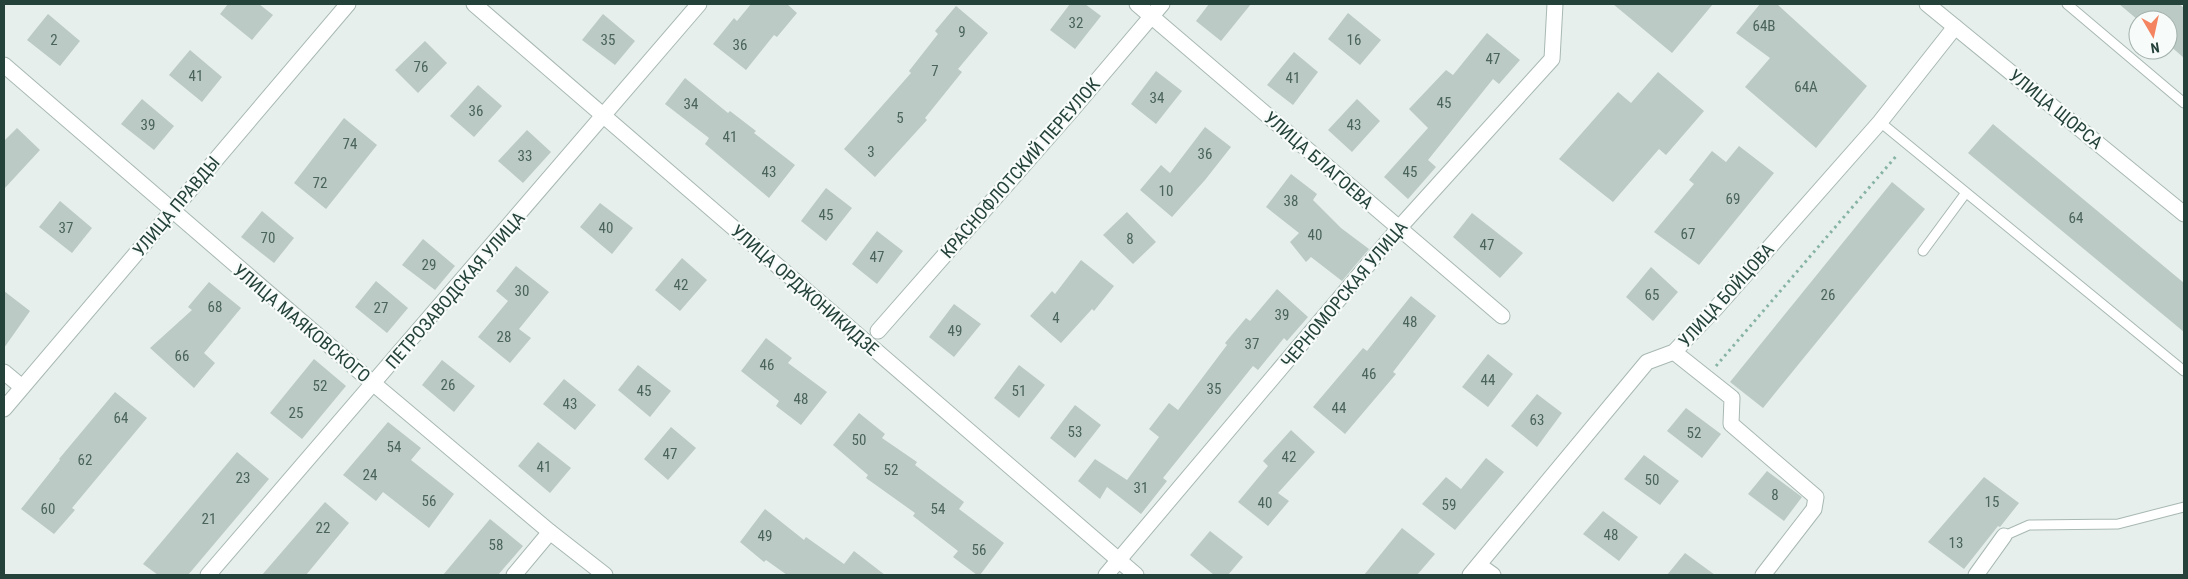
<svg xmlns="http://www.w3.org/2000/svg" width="2188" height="579" font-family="'Roboto Condensed',sans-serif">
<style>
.building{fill:#bbcac4}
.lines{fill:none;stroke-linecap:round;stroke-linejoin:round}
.service-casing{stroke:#a8b8b2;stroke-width:11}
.minor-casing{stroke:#a8b8b2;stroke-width:17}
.tertiary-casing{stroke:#a8b8b2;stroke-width:17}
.path{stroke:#86b3a5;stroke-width:3;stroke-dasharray:2.5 4;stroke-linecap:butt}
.service{stroke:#fff;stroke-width:9}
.minor{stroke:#fff;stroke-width:15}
.tertiary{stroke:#fff;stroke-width:15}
.labels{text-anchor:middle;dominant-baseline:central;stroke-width:4.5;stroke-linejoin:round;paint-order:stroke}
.number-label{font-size:15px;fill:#4a645c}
.street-label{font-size:18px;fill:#24423a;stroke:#f7fbf9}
</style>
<rect width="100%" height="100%" fill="#e6efeb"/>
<g class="building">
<path d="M228,4H259L273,15L252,40L220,14Z"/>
<path d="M751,4H787L797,13L777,37L774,35L746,70L713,44L734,18L737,21Z"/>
<path d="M1070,4H1085L1101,16L1075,49L1050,30Z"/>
<path d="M1209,4H1251L1221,41L1196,21Z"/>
<path d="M1613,4H1713L1672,53Z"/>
<path d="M1760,4H1777L1867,86L1816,148L1745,87L1770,58L1736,33Z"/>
<path d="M2119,4H2179L2184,8V58L2168,44V20H2138Z"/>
<path d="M956,6L988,33L958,69L962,72L925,118L927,120L875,177L844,149L911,73L909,71L938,34L935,31Z"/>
<path d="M1348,13L1381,40L1360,65L1328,39Z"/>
<path d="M48,14L80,41L60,66L27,40Z"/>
<path d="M603,14L635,41L615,65L582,40Z"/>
<path d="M1487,33L1520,60L1499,84L1493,79L1428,160L1436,167L1408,199L1384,177L1428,128L1409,109L1446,70L1453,75Z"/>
<path d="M425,41L447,63L418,93L395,70Z"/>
<path d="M190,50L222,77L202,102L169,75Z"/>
<path d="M1294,52L1318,72L1293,105L1267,85Z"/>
<path d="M1156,71L1182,91L1156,124L1131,104Z"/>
<path d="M1658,72L1704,111L1666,155L1659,149L1613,202L1559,159L1618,92L1631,103Z"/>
<path d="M685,78L728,113L730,111L756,131L754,133L795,165L769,198L705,144L709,138L665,104Z"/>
<path d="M478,85L502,106L474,137L450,116Z"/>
<path d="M142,99L174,126L154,150L121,124Z"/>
<path d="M1357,99L1380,121L1352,152L1328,130Z"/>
<path d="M344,118L377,145L326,209L294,183Z"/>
<path d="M1993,124L2184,283V332L1968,153Z"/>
<path d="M1205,127L1231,147L1205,180L1172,217L1140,190L1161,165L1170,173Z"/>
<path d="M17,128L40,150L4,189V141Z"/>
<path d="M527,130L551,152L523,183L498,161Z"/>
<path d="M1739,146L1774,173L1699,265L1654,232L1694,184L1689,180L1712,151L1726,162Z"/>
<path d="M1291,174L1317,194L1313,200L1341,228L1369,249L1342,281L1311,257L1306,262L1290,242L1299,233L1266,207Z"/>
<path d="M1892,182L1925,209L1763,408L1730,382Z"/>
<path d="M826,188L852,208L826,241L801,221Z"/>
<path d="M60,201L92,228L72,253L39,227Z"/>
<path d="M600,203L633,228L612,254L580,227Z"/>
<path d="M262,211L294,238L274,263L241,237Z"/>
<path d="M1127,212L1156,242L1133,264L1103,235Z"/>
<path d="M1472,213L1523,253L1500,278L1453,237Z"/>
<path d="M877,231L903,251L877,284L852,264Z"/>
<path d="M423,239L455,266L435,290L402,265Z"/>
<path d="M682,258L707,280L680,311L655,290Z"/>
<path d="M1081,260L1114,286L1094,311L1092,309L1061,343L1030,316L1052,291L1055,294Z"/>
<path d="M516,266L549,292L519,329L531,338L510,363L478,337L508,301L496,291Z"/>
<path d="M1651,267L1678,292L1653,321L1626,297Z"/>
<path d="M376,281L408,308L387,333L355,307Z"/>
<path d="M209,282L241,308L204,353L215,363L194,388L150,348L192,310L188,307Z"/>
<path d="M1277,289L1308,317L1287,341L1284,338L1258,370L1253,366L1163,478L1167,481L1141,514L1107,487L1100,499L1078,481L1095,459L1127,480L1159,437L1149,429L1169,403L1178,410L1227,345L1225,343L1246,318L1250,321Z"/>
<path d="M4,291L30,311L4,348Z"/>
<path d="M1411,296L1436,316L1393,372L1396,374L1345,434L1313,407L1363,348L1367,351Z"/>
<path d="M954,304L981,324L954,357L929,337Z"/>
<path d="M766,338L792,358L788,363L827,392L801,425L776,406L779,401L741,371Z"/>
<path d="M1488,354L1513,374L1488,407L1462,387Z"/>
<path d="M314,359L346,386L302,439L270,413Z"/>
<path d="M442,360L475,386L454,412L422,385Z"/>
<path d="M638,365L671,391L650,417L618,390Z"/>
<path d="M1019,365L1045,385L1019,418L994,398Z"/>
<path d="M564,379L596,405L575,430L543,404Z"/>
<path d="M115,392L147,418L72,508L75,510L54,534L21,509L60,460L59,459Z"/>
<path d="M1537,394L1562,413L1537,447L1511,426Z"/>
<path d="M1075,405L1101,425L1075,458L1050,438Z"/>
<path d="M1686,408L1721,434L1702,458L1667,431Z"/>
<path d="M859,413L885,434L882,438L917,462L915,465L964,502L959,509L1004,543L980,575H977L953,557L958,551L913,516L915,513L866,478L868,475L833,445Z"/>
<path d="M388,422L421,448L411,460L454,494L429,528L383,492L376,501L343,475Z"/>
<path d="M671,427L696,448L668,480L644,459Z"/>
<path d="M1291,430L1315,452L1278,493L1289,501L1268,526L1238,502L1268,466L1263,461Z"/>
<path d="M538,442L571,468L550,493L518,466Z"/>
<path d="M237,452L269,479L188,575H158L143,564Z"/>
<path d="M1644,455L1679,481L1660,505L1624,479Z"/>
<path d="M1486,458L1504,472L1455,530L1422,504L1446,477L1461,489Z"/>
<path d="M1767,471L1802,497L1784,521L1748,494Z"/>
<path d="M1984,477L2019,503L2000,527L1998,526L1964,569L1928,542Z"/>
<path d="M325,502L349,523L306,575H262Z"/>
<path d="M765,509L804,540L806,537L844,564L854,551L885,575H787L766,560L764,562L740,542Z"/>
<path d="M1603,511L1638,537L1619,561L1583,534Z"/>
<path d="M490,519L523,546L498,575H443Z"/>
<path d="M1402,528L1435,554L1417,575H1364Z"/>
<path d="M1210,531L1243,557L1228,575H1214L1190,555Z"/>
<path d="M1685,553L1715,575H1667Z"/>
</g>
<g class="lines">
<g class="service-casing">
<g id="service">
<path d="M2067,4L2184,103"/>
<path d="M1880,122L2184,371"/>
<path d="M1923,251L1965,194"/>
<path d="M2004,536L2029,525L2118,524L2184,507"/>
</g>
</g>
<g class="minor-casing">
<g id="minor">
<path d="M474,4L1136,575"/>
<path d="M1137,4L1502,316"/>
<path d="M4,65L374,384L550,532L605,575"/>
<path d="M878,331L1072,110L1162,4"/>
<path d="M1674,352L1732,398L1731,424L1816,497L1814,509L1763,575"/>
<path d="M4,372L22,387"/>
<path d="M1479,565L1493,575"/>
<path d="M208,575L699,4"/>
<path d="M514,575L550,532"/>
<path d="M1106,575L1399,228L1552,59L1555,4"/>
<path d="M1470,575L1647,362L1674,352L1716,308L1880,122L1955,27"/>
<path d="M1976,575L2004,536"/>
</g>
</g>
<g class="tertiary-casing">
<g id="tertiary">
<path d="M1927,4L2184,214"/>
<path d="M4,409L348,4"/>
</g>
</g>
<path class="path" d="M1716,366L1898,154"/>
<use href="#service" class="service"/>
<use href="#minor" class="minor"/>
<use href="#tertiary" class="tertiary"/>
</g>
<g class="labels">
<g class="number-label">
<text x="1076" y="23">32</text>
<text x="1764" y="26">64В</text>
<text x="962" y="32">9</text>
<text x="54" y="40">2</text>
<text x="608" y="40">35</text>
<text x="1354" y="40">16</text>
<text x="740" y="45">36</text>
<text x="1493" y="59">47</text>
<text x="421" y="67">76</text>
<text x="935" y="71">7</text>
<text x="196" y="76">41</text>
<text x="1293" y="78">41</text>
<text x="1806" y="87">64А</text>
<text x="1157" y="98">34</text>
<text x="1444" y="103">45</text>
<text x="691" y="104">34</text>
<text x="476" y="111">36</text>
<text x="900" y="118">5</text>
<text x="148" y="125">39</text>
<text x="1354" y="125">43</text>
<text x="730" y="137">41</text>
<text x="350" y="144">74</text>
<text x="871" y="152">3</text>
<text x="1205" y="154">36</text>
<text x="525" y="156">33</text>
<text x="769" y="172">43</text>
<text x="1410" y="172">45</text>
<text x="320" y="183">72</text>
<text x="1166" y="191">10</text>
<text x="1733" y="199">69</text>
<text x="1291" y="201">38</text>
<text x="826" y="215">45</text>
<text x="2076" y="218">64</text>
<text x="66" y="228">37</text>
<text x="606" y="228">40</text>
<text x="1688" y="234">67</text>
<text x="1315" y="235">40</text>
<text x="268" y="238">70</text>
<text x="1130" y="239">8</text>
<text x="1487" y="245">47</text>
<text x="877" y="257">47</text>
<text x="429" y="265">29</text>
<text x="681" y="285">42</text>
<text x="522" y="291">30</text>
<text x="1652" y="295">65</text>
<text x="1828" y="295">26</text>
<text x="215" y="307">68</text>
<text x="381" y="308">27</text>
<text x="1282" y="315">39</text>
<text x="1056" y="318">4</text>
<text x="1410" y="322">48</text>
<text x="955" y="331">49</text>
<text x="504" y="337">28</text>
<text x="1252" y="344">37</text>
<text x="182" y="356">66</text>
<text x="767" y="365">46</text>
<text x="1369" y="374">46</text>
<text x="1488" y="380">44</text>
<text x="448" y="385">26</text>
<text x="320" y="386">52</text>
<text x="1214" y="389">35</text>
<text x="644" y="391">45</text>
<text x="1019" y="391">51</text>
<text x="801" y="399">48</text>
<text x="570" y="404">43</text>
<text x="1339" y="408">44</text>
<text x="296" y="413">25</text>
<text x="121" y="418">64</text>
<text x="1537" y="420">63</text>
<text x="1075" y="432">53</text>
<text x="1694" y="433">52</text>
<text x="859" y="440">50</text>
<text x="394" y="447">54</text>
<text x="670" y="454">47</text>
<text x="1289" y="457">42</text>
<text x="85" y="460">62</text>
<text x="544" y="467">41</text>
<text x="891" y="470">52</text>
<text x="370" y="475">24</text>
<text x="243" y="478">23</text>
<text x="1652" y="480">50</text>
<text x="1141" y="488">31</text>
<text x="1775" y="495">8</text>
<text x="429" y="501">56</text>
<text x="1992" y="502">15</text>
<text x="1265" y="503">40</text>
<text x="1449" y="505">59</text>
<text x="48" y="509">60</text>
<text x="938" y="509">54</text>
<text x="209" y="519">21</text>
<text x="323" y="528">22</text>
<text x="1611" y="535">48</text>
<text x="765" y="536">49</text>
<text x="1956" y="543">13</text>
<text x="496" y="545">58</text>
<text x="979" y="550">56</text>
</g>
<g class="street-label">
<text transform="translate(2056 109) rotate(39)">УЛИЦА ЩОРСА</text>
<text transform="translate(1319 160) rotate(41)">УЛИЦА БЛАГОЕВА</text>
<text transform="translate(1020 168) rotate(-49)">КРАСНОФЛОТСКИЙ ПЕРЕУЛОК</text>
<text transform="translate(176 206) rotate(-50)">УЛИЦА ПРАВДЫ</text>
<text transform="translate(455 290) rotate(-49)">ПЕТРОЗАВОДСКАЯ УЛИЦА</text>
<text transform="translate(805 290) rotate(41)">УЛИЦА ОРДЖОНИКИДЗЕ</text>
<text transform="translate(1344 294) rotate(-50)">ЧЕРНОМОРСКАЯ УЛИЦА</text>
<text transform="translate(1726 295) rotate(-48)">УЛИЦА БОЙЦОВА</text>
<text transform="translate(302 323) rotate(40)">УЛИЦА МАЯКОВСКОГО</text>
</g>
</g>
<rect width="2188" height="579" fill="none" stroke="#24423a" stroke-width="10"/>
<g transform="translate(2153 35) rotate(171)"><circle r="24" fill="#f7fbf9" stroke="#a3b1ad"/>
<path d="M0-4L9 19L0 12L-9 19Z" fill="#f4845f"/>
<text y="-8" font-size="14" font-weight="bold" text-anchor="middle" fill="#24423a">N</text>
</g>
</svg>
